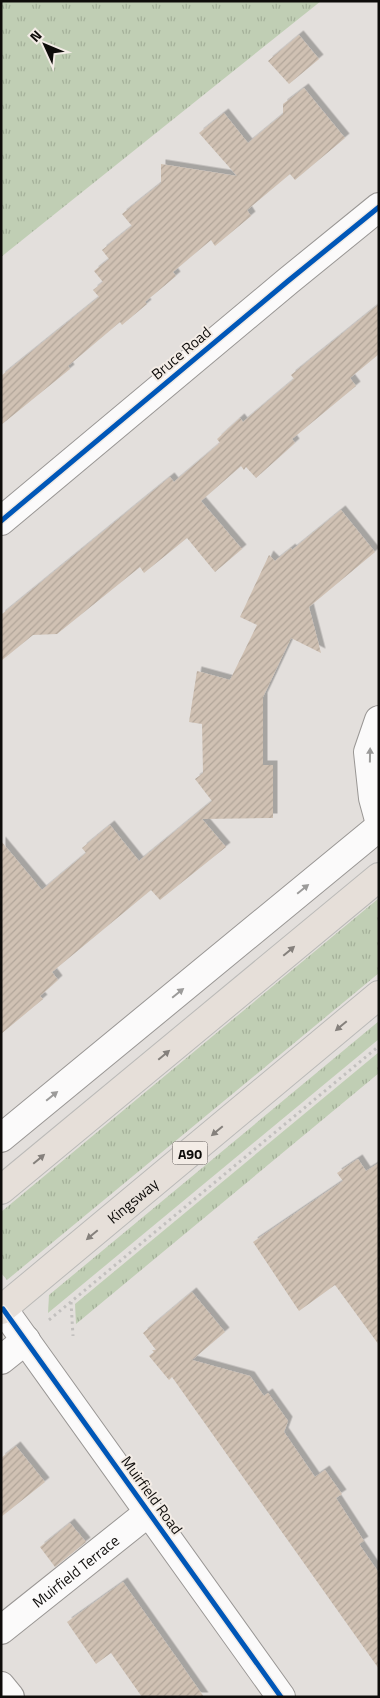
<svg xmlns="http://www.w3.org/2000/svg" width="380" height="1698" font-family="'Titillium Web',sans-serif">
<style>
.grass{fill:url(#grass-tufts)}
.building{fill:url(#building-hatch);filter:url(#shadow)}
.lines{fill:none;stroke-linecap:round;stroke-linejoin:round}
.minor-casing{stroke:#999694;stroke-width:30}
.highway-casing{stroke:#bbbab8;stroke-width:30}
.path{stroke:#c2c0be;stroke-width:3;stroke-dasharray:2.5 4;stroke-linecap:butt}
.minor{stroke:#fbfafa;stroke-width:28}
.highway{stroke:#e6dfd9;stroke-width:28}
.cycleway-casing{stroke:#f3ece6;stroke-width:8}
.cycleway{stroke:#0057b8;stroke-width:5}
.oneway{fill:#9c9b9a}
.oneway2{fill:#85807c}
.labels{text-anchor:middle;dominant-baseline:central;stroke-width:4;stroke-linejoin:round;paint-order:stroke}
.shield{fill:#f3ece6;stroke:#534f4c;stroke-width:1}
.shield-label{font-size:14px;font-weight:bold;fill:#0e0c0a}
.street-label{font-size:15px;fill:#0e0c0a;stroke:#f3ece6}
</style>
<defs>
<pattern id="grass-tufts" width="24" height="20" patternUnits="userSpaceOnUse" patternTransform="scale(1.25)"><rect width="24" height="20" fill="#c0ceb4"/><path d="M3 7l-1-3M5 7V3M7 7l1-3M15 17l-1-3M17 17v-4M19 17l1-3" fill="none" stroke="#a4b099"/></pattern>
<pattern id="building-hatch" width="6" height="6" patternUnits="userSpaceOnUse" patternTransform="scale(1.25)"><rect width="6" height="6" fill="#d0c1b3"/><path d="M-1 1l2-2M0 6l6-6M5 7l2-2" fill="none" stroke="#b1a599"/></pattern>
<filter id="shadow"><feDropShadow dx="4.5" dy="-4.5" stdDeviation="0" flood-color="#0004"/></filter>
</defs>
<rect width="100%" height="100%" fill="#e3dfdc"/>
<g class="grass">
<path d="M1,1H321L1,257Z"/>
<path d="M379,898V973L7,1280L1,1273V1212Z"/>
<path d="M379,1021V1039L48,1313L49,1295Z"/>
<path d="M379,1052V1073L76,1324L75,1304Z"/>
</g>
<g class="building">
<path d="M299,35L319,59L289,84L268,61Z"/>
<path d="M304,88L345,138L295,180L290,174L247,210L251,216L215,246L211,240L173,272L176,276L145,302L147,304L122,325L120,322L68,366L70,369L1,425V376L99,297L93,290L103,282L94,271L109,259L102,250L132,226L122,214L161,183V164L237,176L199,133L224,113L248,143L283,114V104Z"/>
<path d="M379,304V354L350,378L356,386L292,439L295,443L256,478L246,467L244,470L241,466L201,501L242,549L215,572L187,538L144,573L140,567L57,634L33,635L1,661V615L170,477L174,482L220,443L217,439L240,418L243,422L294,379L291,375Z"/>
<path d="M341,510L375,552L309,607L321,653L291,638L263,697V765H273V818L202,819L226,847L160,900L151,890L52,972L58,980L40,996L43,999L1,1034V841L42,890L86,853L82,848L110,825L139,861L212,801L195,779L203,773L202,724L189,722L197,671L230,680L257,625L240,617L269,555L275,561L291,548L292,550Z"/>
<path d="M358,1159L366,1171L379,1163V1345L335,1285L299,1311L253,1242L343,1181L337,1173Z"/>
<path d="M192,1292L225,1332L192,1360L250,1376L264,1396L268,1393L288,1421L284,1432L315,1477L325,1470L342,1494L336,1498L364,1541L359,1544L379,1573V1669L172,1377L169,1380L149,1356L154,1352L152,1350H156L143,1333Z"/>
<path d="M16,1446L45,1482L1,1517V1458Z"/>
<path d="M70,1523L86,1542L55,1567L40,1547Z"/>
<path d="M123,1582L176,1657L204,1697H142L111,1653L96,1664L67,1622Z"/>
</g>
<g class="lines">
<g class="minor-casing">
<g id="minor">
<path d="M1,521L288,281L379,207"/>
<path d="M379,720L368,752L373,798L379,820"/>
<path d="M1,1138L379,827"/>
<path d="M3,1309L281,1697"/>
<path d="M1,1360L26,1340"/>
<path id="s1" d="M1,1630L149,1512"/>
<path d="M1,1686L10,1697"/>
</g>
</g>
<g class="highway-casing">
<g id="highway">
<path d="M1,1190L379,877"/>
<path id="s2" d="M1,1310L379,995"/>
</g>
</g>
<g class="path">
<path d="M71,1302L73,1336"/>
<path d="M49,1320L379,1046"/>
</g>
<use href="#minor" class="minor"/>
<use href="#highway" class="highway"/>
<g class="cycleway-casing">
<g id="cycleway">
<path d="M1,521L288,281L379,207"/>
<path d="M3,1309L281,1697"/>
</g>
</g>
<use href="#cycleway" class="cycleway"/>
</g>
<defs><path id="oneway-solid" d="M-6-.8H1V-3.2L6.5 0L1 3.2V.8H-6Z" transform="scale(1.25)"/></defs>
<g class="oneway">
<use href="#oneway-solid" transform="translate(370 755) rotate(-89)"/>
<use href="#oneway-solid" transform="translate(303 889) rotate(-39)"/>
<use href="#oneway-solid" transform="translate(178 993) rotate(-39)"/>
<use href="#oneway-solid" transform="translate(52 1096) rotate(-39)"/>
</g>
<g class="oneway2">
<use href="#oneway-solid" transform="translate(289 951) rotate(-40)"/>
<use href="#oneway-solid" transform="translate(341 1026) rotate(140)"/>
<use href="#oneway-solid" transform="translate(164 1055) rotate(-40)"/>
<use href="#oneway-solid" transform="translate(217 1131) rotate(140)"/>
<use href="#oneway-solid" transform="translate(39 1159) rotate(-40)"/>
<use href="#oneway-solid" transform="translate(92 1235) rotate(140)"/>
</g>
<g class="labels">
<rect class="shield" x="172.5" y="1141.5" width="35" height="23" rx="4"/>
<g class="shield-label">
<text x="190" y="1153">A90</text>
</g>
<g class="street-label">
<text transform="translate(181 353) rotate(-40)">Bruce Road</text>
<text stroke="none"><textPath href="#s2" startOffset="171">Kingsway</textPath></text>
<text transform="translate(152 1495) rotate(54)">Muirfield Road</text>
<text stroke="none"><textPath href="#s1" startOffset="95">Muirfield Terrace</textPath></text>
</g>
</g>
<rect width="380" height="1698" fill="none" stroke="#0e0c0a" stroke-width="5"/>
<g transform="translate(45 45) rotate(314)" stroke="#f3ece6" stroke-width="4" paint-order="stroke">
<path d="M0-4L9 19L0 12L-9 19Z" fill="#0e0c0a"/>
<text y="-8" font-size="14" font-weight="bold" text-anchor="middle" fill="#0e0c0a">N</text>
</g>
</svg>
